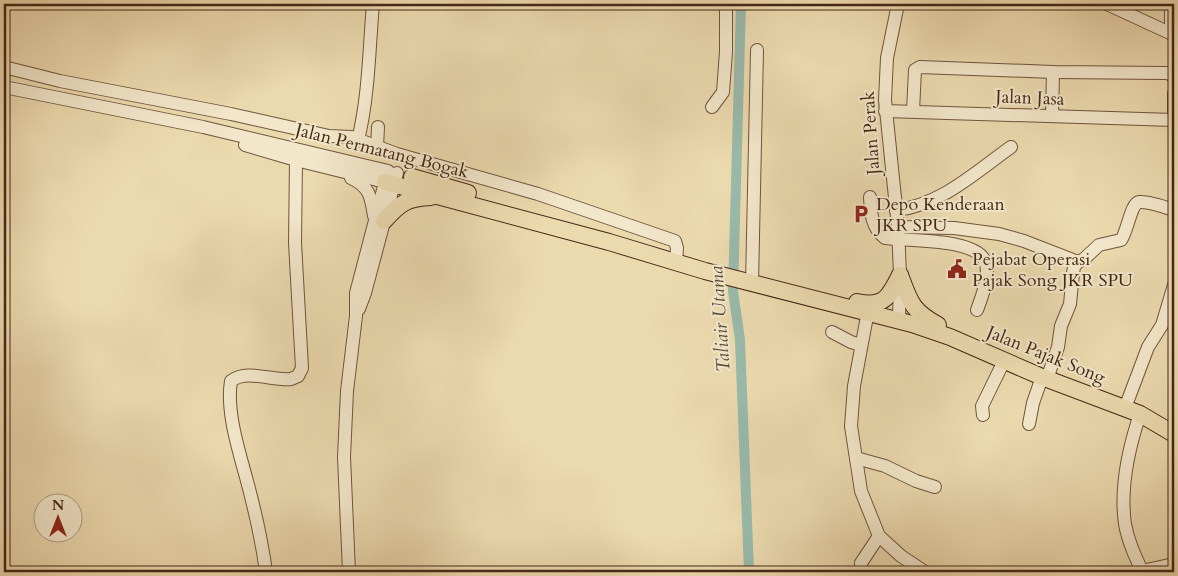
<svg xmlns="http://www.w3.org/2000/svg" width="1178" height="576" font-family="Cardo,serif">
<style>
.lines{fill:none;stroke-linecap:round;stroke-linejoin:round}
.canal{stroke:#99bbac;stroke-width:10}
.minor-casing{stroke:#6f543c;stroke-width:14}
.major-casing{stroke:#452716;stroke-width:18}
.minor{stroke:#f3e7cb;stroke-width:12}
.major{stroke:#ecdaaf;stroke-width:16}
.labels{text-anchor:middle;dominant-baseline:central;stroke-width:4;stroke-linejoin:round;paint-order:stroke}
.street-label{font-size:18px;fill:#452716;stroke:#f3e7cb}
.poi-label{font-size:18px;fill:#452716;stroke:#f3e7cb;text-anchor:start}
.water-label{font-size:19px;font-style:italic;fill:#5a4c3c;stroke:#f3e7cb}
</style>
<rect width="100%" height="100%" fill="#ecdaaf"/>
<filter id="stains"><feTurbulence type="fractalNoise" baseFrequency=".004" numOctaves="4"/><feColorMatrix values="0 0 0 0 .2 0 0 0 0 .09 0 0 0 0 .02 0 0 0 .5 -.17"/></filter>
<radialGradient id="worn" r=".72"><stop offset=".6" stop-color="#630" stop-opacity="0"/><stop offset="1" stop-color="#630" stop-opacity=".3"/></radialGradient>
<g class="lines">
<path class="canal" d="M741,4L733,291L740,340L749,572"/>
<g class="minor-casing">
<g id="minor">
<path d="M898,4L887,58L885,100L898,227L900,275L899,320"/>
<path d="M1107,4L1174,35"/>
<path d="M1171,4V33"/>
<path d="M4,67L60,81L231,114L329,136L351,137L397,154L538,194L675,241L677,248L676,262"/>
<path d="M4,87L203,127L388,171L356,293V316L347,391L344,457L349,572"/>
<path d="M712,107L723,92L726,52V4"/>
<path d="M885,111L1174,120"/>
<path d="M913,111L915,70L920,67L1053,72L1166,73L1172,74L1174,79"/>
<path d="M1052,116L1053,72"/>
<path d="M1174,120V93"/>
<path d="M358,140C369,95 369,49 373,4"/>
<path d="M245,145L296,160L385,182"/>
<path d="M377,147L378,127"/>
<path d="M351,178C370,187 371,197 374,216"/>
<path d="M870,197C871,213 871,227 885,238C907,241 975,238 985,261C991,275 982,296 977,310"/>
<path d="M896,210C940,206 977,171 1011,147"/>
<path d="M898,227L954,228L999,234L1024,241L1078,262L1084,259L1099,245L1121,240C1127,233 1131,203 1139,202C1148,201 1165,207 1174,210"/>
<path d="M752,283L757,50"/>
<path d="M359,309L365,293L397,173"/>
<path d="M868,311L854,386L851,426L861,491L879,536L901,556L925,572"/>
<path d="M832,332L851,342L861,345"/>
<path d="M1047,379L1058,347L1061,326L1070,304L1073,273L1074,267L1078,262"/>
<path d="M1125,408L1148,347L1162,325L1174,285"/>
<path d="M1140,414C1129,447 1120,489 1125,524C1128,541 1135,556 1142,571"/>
<path d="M983,415L982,406L1004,361"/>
<path d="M1029,424L1033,403L1042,377"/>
<path d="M856,458L885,466L916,481L935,487"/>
<path d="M266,572C262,541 255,511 247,481C239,451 226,412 231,381C247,369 273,381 291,379L298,376L302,368L295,243L296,160"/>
<path d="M861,572V563L879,536"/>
<path d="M1137,572L1174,564"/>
</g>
</g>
<g class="major-casing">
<g id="major">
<path d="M412,177L468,193"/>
<path d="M385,182L609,242L705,271L912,324L950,337L1042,377L1140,414L1174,434"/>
<path d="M384,221C400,203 407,198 431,197"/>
<path d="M900,275C910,302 912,311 938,325"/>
<path d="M857,302C884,308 889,297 900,275"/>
</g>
</g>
<use href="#minor" class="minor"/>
<use href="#major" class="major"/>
</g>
<defs>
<g id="parking-bare" transform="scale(1.5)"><path d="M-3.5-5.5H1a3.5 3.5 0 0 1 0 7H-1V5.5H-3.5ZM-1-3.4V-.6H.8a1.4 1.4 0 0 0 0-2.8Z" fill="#8f2418" stroke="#f3e7cb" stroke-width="2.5" paint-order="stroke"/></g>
<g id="civic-bare" transform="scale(1.5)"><path d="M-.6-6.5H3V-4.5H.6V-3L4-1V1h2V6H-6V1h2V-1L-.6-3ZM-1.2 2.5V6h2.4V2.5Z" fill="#8f2418" stroke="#f3e7cb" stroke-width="2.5" paint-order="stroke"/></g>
</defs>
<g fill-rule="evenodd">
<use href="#parking-bare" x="861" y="214"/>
<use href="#civic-bare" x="957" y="269"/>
</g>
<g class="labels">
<g class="street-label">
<text transform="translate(1030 98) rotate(2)">Jalan Jasa</text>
<text transform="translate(871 133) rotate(-94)">Jalan Perak</text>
<text transform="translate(382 151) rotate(14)">Jalan Permatang Bogak</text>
<text transform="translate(1046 355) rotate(22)">Jalan Pajak Song</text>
</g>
<g class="poi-label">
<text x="876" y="204">Depo Kenderaan<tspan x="876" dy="21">JKR SPU</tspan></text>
<text x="972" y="259">Pejabat Operasi<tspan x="972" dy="21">Pajak Song JKR SPU</tspan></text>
</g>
<g class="water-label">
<text transform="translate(720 319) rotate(-94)">Taliair Utama</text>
</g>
</g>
<rect width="1178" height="576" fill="none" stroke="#ecdaaf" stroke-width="20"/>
<rect x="5" y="5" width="1168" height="566" fill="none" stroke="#452716" stroke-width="2.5"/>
<rect x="10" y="10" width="1158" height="556" fill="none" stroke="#452716"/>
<g transform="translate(58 518)"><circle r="24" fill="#f3e7cb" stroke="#ad9a83"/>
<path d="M0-4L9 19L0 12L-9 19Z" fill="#8f2418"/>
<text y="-8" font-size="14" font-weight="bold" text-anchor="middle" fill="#452716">N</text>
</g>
<rect width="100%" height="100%" filter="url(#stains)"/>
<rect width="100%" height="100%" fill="url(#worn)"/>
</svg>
